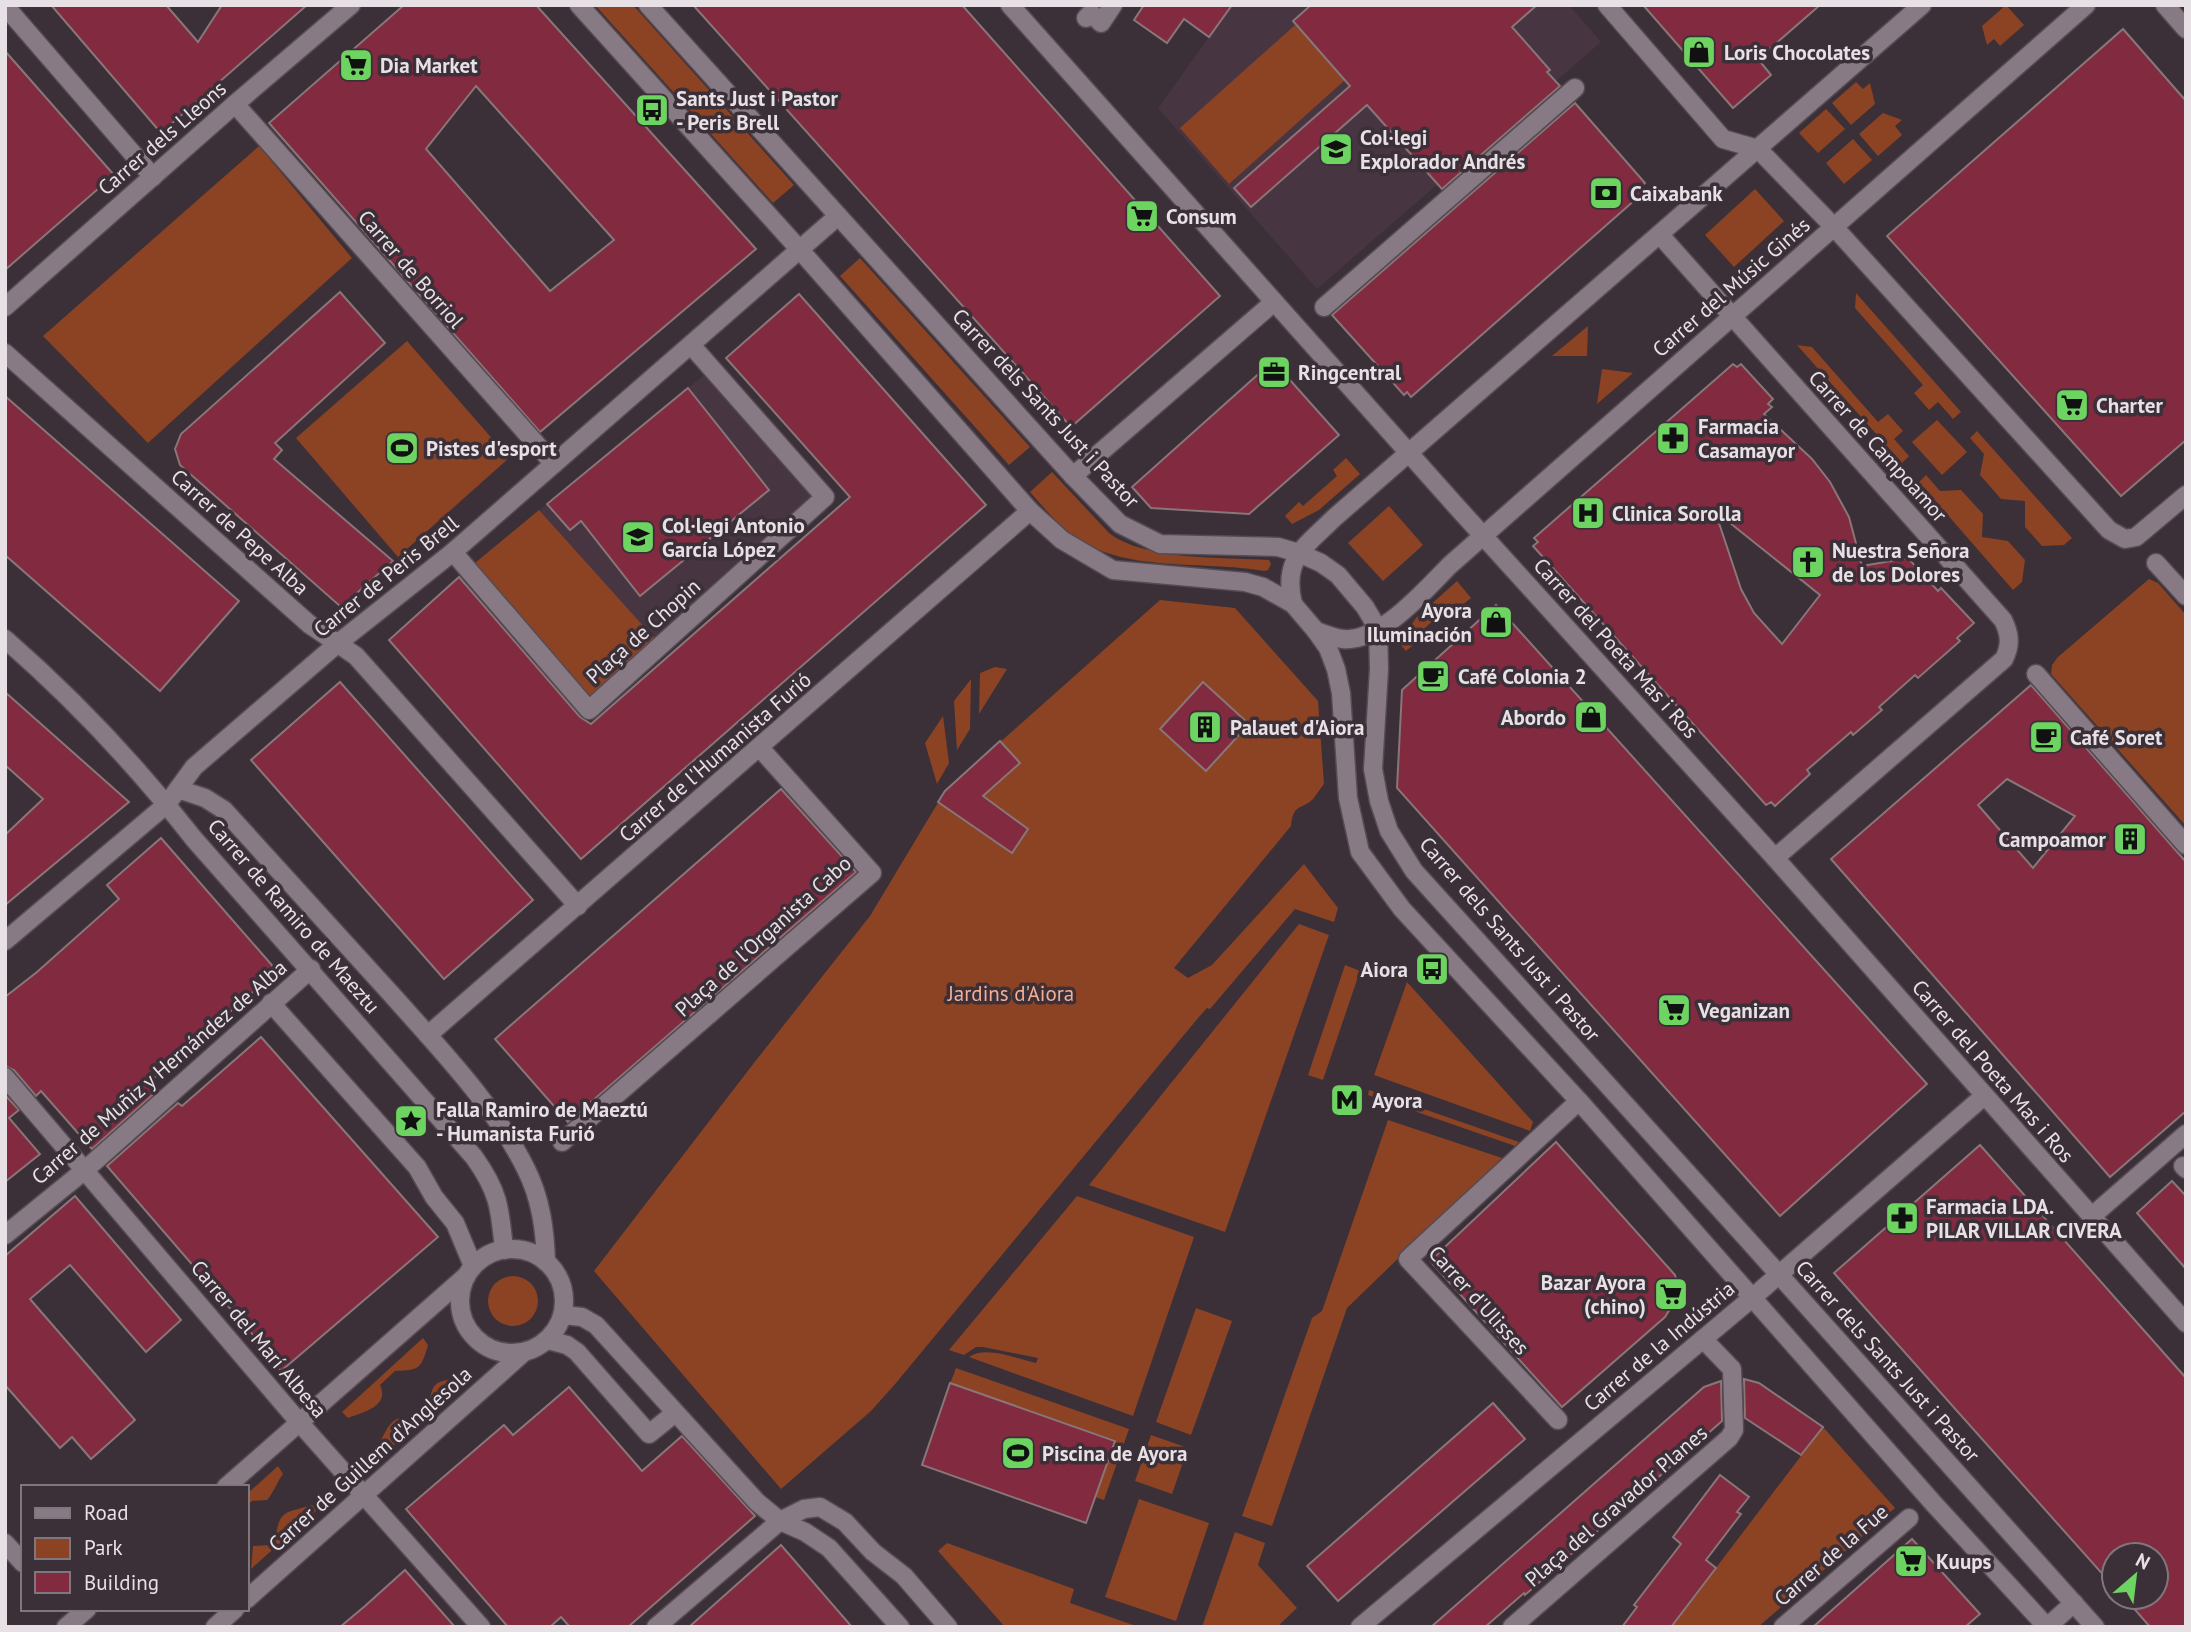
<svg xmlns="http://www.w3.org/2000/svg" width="2191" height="1632" font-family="'PT Sans',sans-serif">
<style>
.built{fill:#473542}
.green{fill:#8c4324}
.building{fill:#822a40;stroke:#887678;stroke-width:2;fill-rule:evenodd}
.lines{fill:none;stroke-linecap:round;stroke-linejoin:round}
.minor-casing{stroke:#554b52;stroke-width:21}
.minor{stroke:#887a84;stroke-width:18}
.labels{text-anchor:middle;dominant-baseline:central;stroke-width:7;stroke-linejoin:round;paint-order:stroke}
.poi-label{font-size:21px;font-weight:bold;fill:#e7e0e5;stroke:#3b2f38;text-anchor:start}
.street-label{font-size:21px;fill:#e7e0e5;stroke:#3b2f38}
.park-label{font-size:21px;fill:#f3ae93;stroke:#3b2f38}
</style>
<rect width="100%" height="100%" fill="#3b2f38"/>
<g class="built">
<path d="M1232,5H1569L1601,42L1317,289L1158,108Z"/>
<path d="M704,375L812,497L590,697L475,563Z"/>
</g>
<g class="green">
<path d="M595,5H633L794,185L773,203Z"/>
<path d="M2006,5L2024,25L2000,46L1994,39L1987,45L1982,26Z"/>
<path d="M1295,25L1345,80L1229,184L1180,128Z"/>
<path d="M1856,82L1863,89L1870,83L1875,104L1851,125L1832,103Z"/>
<path d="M1826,109L1845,129L1818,153L1799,133Z"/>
<path d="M1883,113L1902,120L1895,126L1902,135L1878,156L1859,134Z"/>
<path d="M1853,139L1872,160L1844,184L1826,163Z"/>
<path d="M259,146L352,258L148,443L43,336Z"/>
<path d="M1755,189L1784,221L1734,267L1705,235Z"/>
<path d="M860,258L1030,447L1009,465L840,276Z"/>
<path d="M1856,293L1961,412L1953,419L1938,402L1929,410L1914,393L1923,385L1855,308Z"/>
<path d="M1588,326L1587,356H1552Z"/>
<path d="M407,341L509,458L398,557L296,438Z"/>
<path d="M1797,345L1812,347L1878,422L1888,414L1903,431L1894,439L1909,456L1902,463Z"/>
<path d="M1602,369L1633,373L1597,404Z"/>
<path d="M1937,420L1967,452L1942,475L1912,442Z"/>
<path d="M1977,431L2072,538L2064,545L2042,546L2025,527V501L2001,499L1980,475L1984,454L1970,438Z"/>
<path d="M1346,458L1360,474L1319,510L1292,524L1285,516L1299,502L1303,506L1337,476L1333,470Z"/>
<path d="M1052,472L1109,533C1145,561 1223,557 1269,560L1271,564L1268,570L1264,571C1204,560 1121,574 1071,534C1056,522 1043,507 1030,492Z"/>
<path d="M1926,475L1940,491L1961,490L1983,514L1982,537L2008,541L2025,560L2022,582L2013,590L1919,482Z"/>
<path d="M1389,506L1423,545L1383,581L1348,543Z"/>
<path d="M539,510L655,639L590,697L475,563Z"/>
<path d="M2149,579L2158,583L2186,615V826L2051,674L2052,665L2058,657Z"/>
<path d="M1457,581L1471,598L1457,609L1452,604L1418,634L1422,638L1406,651L1399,643L1416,618Z"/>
<path d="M1160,600L1235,608L1318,701L1324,784C1320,789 1317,794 1313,799C1302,810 1293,803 1291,826L1174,968L1188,978L1212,965L1304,864L1338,908L1334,922L1295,909L1210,1009L1207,1008L1198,1018L896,1383L871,1411L781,1489L594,1271L757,1059L870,916L945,791Z"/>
<path d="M995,667L1007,669L979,714L980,673Z"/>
<path d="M971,679L970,729L957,750L954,701Z"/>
<path d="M943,716L949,763L937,784L925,743Z"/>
<path d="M1299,924L1329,935L1225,1232L1089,1185Z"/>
<path d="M1345,965L1360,971L1323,1080L1308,1075Z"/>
<path d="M1407,982L1533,1122L1530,1131L1374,1075Z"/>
<path d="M1369,1090L1519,1142L1515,1146L1368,1095Z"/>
<path d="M1388,1120L1502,1158L1347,1308L1272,1526L1242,1516L1312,1318L1322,1311Z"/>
<path d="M1077,1196L1194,1237L1133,1416L969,1357C986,1345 1017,1359 1036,1363L1038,1358L983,1347H976L964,1355L949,1350Z"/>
<circle cx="513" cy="1301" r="25"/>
<path d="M1196,1308L1232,1321L1191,1435L1156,1422Z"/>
<path d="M423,1338L428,1345C421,1369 420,1370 395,1371L380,1385C390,1406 364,1412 348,1418L342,1412Z"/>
<path d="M956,1368L1129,1429L1104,1500L1095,1497L1115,1440L950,1384Z"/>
<path d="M458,1378L464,1383L382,1456L377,1449C385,1433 392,1409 413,1421L429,1407C432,1382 434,1382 458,1378Z"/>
<path d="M1823,1427L1895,1508L1758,1627H1671Z"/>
<path d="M1151,1435L1188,1448L1172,1494L1135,1481Z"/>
<path d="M278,1466L283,1474C277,1482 274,1492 267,1500L252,1501L247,1505V1494Z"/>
<path d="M1139,1499L1209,1523L1176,1621L1105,1597Z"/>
<path d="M312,1505L317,1510L251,1569L253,1546L270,1545C279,1536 275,1521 285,1514C290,1510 304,1508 312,1505Z"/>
<path d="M1235,1532L1265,1543L1258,1565L1297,1608L1277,1627H1202Z"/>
<path d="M947,1543L1074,1589L1070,1603L1139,1627H1005L938,1551Z"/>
</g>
<g class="building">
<path d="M51,5H166L198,42L222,5H307L161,133Z"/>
<path d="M404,5H536L756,249L540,432L269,123ZM476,86L614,240L550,291L426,149Z"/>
<path d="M693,5H962L1220,296L1071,427Z"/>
<path d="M1144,5H1232L1209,37L1184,19L1167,43L1134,20Z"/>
<path d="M1311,5H1537L1512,27L1550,70L1547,72L1560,86L1442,189L1367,105L1251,207L1234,188L1350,86L1293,21Z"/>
<path d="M1643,5H1820L1758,59L1771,75L1733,108Z"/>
<path d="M2123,29L2186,101V440L2121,496L1887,236Z"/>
<path d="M5,51L114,175L5,270Z"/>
<path d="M1575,103L1645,183L1640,188L1644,192L1411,397L1407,392L1404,395L1332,315Z"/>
<path d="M340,292L385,343L275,443L282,450L274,459L393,561L341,607L180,465L175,449L181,434Z"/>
<path d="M799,294L986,505L581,859L389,640L459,577L580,717L591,724L850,497L726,358Z"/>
<path d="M1273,361L1339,435L1249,514L1151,508L1132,487Z"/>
<path d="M1733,364L1737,367L1741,364L1773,399L1768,404L1772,407L1764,414L1812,459L1830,482L1849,517L1862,566L1908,558L1938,591L1941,588L1974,623L1957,638L1960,641L1918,678L1915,675L1879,707L1882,710L1853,735L1851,732L1807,770L1810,774L1775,806L1771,802L1766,805L1533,546L1538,542L1534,538ZM1715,511L1820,595L1782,644L1754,613L1741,589Z"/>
<path d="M688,388L769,490L640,596L581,521L570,530L547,504Z"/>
<path d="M5,396L239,601L160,691L5,555Z"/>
<path d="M1496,605L1927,1084L1780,1216L1397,788L1402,690Z"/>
<path d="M340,682L533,900L444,979L251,760Z"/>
<path d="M1203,682L1249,724L1206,771L1160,729Z"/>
<path d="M2031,685L2186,862V1111L2110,1177L1831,859ZM2007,779L2075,816L2033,868L1978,805Z"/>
<path d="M5,692L129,802L5,905V835L43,799L5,765Z"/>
<path d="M1000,741L1020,763L983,796L1028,829L1012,853L938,802L945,791Z"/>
<path d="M781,789L856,872L568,1122L495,1039Z"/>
<path d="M161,838L277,971L147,1084L158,1090L92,1149L41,1091L36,1096L14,1070L5,1066V997L37,972L119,899L107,885Z"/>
<path d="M261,1037L438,1237L281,1371L253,1335L107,1166L178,1103L182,1106Z"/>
<path d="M5,1095L19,1110L9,1118L40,1154L5,1182Z"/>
<path d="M1556,1142L1675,1275L1678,1286V1296L1665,1317L1562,1407L1430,1261Z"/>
<path d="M1980,1145L2186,1378V1627H2150L2124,1597H2156V1555H2114V1587L1834,1273Z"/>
<path d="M2172,1181L2186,1196V1269L2137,1213Z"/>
<path d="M75,1196L181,1320L146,1352L70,1265L30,1299L135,1420L91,1459L72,1437L60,1448L5,1385V1256Z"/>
<path d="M1744,1379L1759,1383L1823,1427L1801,1455L1745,1418Z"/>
<path d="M1721,1381L1722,1421L1525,1595L1524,1593L1485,1627H1431L1704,1387Z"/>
<path d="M950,1383L1115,1441L1086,1523L922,1465Z"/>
<path d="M569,1387L642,1471L682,1436L755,1516L628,1627H570L561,1617L550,1627H508L406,1509L504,1425L513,1435Z"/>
<path d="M1493,1403L1525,1439L1338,1601L1307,1566Z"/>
<path d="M1720,1475L1749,1497L1737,1512L1741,1514L1706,1560L1716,1568L1671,1627H1622L1637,1607L1634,1605L1681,1544L1673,1537Z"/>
<path d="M1912,1539L1980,1614L1965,1627H1813Z"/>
<path d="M781,1545L852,1627H689Z"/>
<path d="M405,1570L455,1627H340L365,1606Z"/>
</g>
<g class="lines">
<g class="minor-casing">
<g id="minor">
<path d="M579,5L800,250L1030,511L1062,540L1113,570L1245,582L1263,587L1293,604L1316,631L1328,648L1336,669L1341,693L1348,798L1360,852L1402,909L1579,1101L1934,1504L2047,1627"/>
<path d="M648,5L1073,476L1120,524L1160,544L1278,547L1299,553L1321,563L1338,575L1365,607L1378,629L1379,669L1373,769L1379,801L1389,831L1414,871L1748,1240L2095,1627"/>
<path d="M1010,5L1457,507L1775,858L2186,1323"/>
<path d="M1607,5L1723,139L1758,149L1834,227L2109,530L2125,539L2136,537L2186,495"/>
<path d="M2165,5L2186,29"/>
<path d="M5,6L153,177"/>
<path d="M1086,18L1091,13L1101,23L1113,5"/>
<path d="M235,104L554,464"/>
<path d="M1660,235L2003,620C2010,634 2011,645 2004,659L1775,858"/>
<path d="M5,307L235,104L351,5"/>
<path d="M1324,307L1575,88"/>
<path d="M5,353L309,624L356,656L578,906"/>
<path d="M1073,476L1274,302"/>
<path d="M453,552L589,710L825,497L691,345"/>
<path d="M2156,563L2186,596"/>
<path d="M1293,604C1282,559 1305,547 1334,518L1922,5"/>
<path d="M1316,631C1325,634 1334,638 1343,639C1380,643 1426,589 1450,565L2086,5"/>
<path d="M5,639C75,700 137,766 194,839L474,1157C499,1192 500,1208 504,1250"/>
<path d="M2036,674L2186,845"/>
<path d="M178,789L205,798L224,810C281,872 337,934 393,996C440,1049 495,1106 526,1169C541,1199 545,1230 546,1262"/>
<path d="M5,941L167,804L194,767L337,644L453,552L838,216"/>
<path d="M271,1003L417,1167L434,1197L455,1223L473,1266"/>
<path d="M428,1035L1030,511"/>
<path d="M5,1077L299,1422L481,1627"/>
<path d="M562,1142L872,873L760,748"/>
<path d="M2183,1166L2186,1169"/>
<path d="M2091,1217L2186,1134"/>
<path d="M5,1235L85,1170L311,969"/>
<circle cx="512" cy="1301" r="52"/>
<path d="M563,1315L582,1317L596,1325L757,1502L780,1521L805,1532L829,1548L900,1627"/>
<path d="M548,1340L567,1345L577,1352L649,1434L675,1413"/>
<path d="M1558,1420L1408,1259L1579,1101"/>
<path d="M226,1487L466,1276"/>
<path d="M5,1543L23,1563"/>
<path d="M247,1599L523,1353"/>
<path d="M66,1627L87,1609"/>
<path d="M215,1627L235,1609"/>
<path d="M656,1627L780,1521L804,1509L820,1507L845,1522L873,1552L904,1576L948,1627"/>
<path d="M1360,1627L1752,1298L1984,1096"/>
<path d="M1512,1627L1729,1438L1734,1430L1732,1369L1703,1339"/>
<path d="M1783,1627L1909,1518"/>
<path d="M2047,1627L2074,1603"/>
</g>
</g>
<use href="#minor" class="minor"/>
</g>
<defs>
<g id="shop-square" transform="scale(1.75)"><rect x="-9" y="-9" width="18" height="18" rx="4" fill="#6dd361" stroke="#3b2f38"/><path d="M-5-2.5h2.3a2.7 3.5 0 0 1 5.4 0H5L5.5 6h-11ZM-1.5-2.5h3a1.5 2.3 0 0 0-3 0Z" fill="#111"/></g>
<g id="supermarket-square" transform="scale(1.75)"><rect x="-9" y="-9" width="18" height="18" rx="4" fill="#6dd361" stroke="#3b2f38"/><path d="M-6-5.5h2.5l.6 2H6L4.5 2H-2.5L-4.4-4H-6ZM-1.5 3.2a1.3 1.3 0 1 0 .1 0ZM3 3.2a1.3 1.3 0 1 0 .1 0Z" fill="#111"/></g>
<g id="bus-square" transform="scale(1.75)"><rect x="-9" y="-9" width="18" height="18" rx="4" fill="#6dd361" stroke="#3b2f38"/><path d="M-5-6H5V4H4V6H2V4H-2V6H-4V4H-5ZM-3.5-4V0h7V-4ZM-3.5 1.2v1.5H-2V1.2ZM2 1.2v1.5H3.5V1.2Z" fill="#111"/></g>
<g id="school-square" transform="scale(1.75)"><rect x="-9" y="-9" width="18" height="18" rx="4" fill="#6dd361" stroke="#3b2f38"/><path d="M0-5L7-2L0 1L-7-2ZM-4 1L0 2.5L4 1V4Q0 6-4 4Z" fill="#111"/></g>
<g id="bank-square" transform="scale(1.75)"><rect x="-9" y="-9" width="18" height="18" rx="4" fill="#6dd361" stroke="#3b2f38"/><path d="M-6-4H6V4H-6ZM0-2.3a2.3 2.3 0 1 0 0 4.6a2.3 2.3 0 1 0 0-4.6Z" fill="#111"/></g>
<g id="office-square" transform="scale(1.75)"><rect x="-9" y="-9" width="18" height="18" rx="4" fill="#6dd361" stroke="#3b2f38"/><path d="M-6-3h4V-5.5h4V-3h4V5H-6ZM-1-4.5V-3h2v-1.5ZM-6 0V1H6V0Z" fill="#111"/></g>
<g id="pharmacy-square" transform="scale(1.75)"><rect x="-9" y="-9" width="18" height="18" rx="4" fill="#6dd361" stroke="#3b2f38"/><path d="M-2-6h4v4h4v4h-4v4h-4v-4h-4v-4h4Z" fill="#111"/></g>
<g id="stadium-square" transform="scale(1.75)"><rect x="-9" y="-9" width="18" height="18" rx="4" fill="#6dd361" stroke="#3b2f38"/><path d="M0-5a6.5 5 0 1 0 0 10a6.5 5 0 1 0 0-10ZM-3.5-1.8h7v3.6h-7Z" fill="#111"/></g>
<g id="hospital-square" transform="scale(1.75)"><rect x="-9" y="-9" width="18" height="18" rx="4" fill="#6dd361" stroke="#3b2f38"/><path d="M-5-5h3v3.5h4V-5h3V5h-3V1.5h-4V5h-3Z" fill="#111"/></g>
<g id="church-square" transform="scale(1.75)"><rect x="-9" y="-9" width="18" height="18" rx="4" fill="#6dd361" stroke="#3b2f38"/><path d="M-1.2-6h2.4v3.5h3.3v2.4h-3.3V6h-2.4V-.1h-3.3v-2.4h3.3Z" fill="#111"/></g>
<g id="cafe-square" transform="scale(1.75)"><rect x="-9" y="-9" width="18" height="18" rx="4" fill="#6dd361" stroke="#3b2f38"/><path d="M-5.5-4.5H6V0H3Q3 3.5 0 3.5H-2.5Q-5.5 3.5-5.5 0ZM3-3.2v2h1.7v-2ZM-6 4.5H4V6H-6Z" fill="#111"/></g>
<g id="building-square" transform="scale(1.75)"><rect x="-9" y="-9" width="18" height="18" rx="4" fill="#6dd361" stroke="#3b2f38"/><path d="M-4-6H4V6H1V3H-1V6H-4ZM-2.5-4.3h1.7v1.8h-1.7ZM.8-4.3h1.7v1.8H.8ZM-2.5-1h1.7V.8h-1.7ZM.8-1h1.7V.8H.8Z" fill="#111"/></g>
<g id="metro-square" transform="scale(1.75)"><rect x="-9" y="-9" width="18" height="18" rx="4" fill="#6dd361" stroke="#3b2f38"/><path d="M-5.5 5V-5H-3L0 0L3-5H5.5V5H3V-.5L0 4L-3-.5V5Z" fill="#111"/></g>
<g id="sight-square" transform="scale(1.75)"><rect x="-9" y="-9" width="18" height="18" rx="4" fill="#6dd361" stroke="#3b2f38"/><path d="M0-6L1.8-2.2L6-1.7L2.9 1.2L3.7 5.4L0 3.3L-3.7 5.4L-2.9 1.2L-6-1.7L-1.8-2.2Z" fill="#111"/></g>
</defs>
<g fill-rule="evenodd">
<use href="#shop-square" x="1699" y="52"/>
<use href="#supermarket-square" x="356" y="65"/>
<use href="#bus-square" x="652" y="110"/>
<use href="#school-square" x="1336" y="149"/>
<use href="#bank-square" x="1606" y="193"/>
<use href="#supermarket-square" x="1142" y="216"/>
<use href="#office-square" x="1274" y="372"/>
<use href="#supermarket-square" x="2072" y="405"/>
<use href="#pharmacy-square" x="1673" y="438"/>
<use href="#stadium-square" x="402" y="448"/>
<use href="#hospital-square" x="1588" y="513"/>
<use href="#school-square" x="638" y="537"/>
<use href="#church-square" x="1808" y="562"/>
<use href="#shop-square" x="1496" y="622"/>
<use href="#cafe-square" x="1433" y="676"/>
<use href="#shop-square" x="1591" y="717"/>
<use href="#building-square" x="1205" y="727"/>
<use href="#cafe-square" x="2046" y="737"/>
<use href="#building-square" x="2130" y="839"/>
<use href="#bus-square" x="1432" y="969"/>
<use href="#supermarket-square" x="1674" y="1010"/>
<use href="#metro-square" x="1347" y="1100"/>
<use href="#sight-square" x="411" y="1121"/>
<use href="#pharmacy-square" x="1902" y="1218"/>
<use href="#supermarket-square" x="1671" y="1294"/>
<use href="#stadium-square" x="1018" y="1453"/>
<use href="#supermarket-square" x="1911" y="1561"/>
</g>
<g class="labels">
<g class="poi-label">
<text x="1724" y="52">Loris Chocolates</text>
<text x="380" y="65">Dia Market</text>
<text x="676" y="98">Sants Just i Pastor<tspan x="676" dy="24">- Peris Brell</tspan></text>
<text x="1360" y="137">Col·legi<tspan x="1360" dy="24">Explorador Andrés</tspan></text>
<text x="1630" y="193">Caixabank</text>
<text x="1166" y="216">Consum</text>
<text x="1298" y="372">Ringcentral</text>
<text x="2096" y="405">Charter</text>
<text x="1698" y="426">Farmacia<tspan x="1698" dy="24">Casamayor</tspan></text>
<text x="426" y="448">Pistes d'esport</text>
<text x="1612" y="513">Clinica Sorolla</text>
<text x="662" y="525">Col·legi Antonio<tspan x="662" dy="24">García López</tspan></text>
<text x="1832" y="550">Nuestra Señora<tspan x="1832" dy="24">de los Dolores</tspan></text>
<text x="1472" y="610" text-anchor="end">Ayora<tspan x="1472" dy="24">Iluminación</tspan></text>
<text x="1458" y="676">Café Colonia 2</text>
<text x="1566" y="717" text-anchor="end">Abordo</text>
<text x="1230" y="727">Palauet d'Aiora</text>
<text x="2070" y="737">Café Soret</text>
<text x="2106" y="839" text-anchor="end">Campoamor</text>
<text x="1408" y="969" text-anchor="end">Aiora</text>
<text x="1698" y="1010">Veganizan</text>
<text x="1372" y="1100">Ayora</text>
<text x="436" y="1109">Falla Ramiro de Maeztú<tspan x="436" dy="24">- Humanista Furió</tspan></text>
<text x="1926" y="1206">Farmacia LDA.<tspan x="1926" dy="24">PILAR VILLAR CIVERA</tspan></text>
<text x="1646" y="1282" text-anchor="end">Bazar Ayora<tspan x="1646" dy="24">(chino)</tspan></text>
<text x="1042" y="1453">Piscina de Ayora</text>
<text x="1936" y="1561">Kuups</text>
</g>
<g class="street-label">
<text transform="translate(162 138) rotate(-41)">Carrer dels Lleons</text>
<text transform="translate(411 269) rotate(49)">Carrer de Borriol</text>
<text transform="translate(1731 287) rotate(-41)">Carrer del Músic Ginés</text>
<text transform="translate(1046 408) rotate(47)">Carrer dels Sants Just i Pastor</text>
<text transform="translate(1878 446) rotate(48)">Carrer de Campoamor</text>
<text transform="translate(240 532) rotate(42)">Carrer de Pepe Alba</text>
<text transform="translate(386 576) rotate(-39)">Carrer de Peris Brell</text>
<text transform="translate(643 631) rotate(-42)">Plaça de Chopin</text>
<text transform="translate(1616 648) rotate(48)">Carrer del Poeta Mas i Ros</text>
<text transform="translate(715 757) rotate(-41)">Carrer de l'Humanista Furió</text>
<text transform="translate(294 916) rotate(49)">Carrer de Ramiro de Maeztu</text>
<text transform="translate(763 936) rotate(-42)">Plaça de l'Organista Cabo</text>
<text transform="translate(1510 939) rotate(49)">Carrer dels Sants Just i Pastor</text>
<text transform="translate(1993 1071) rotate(49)">Carrer del Poeta Mas i Ros</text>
<text transform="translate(159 1072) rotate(-41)">Carrer de Muñiz y Hernández de Alba</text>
<text transform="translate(1479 1300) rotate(48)">Carrer d'Ulisses</text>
<text transform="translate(259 1339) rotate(50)">Carrer del Marí Albesa</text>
<text transform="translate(1659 1346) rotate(-40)">Carrer de la Indústria</text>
<text transform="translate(1888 1361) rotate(48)">Carrer dels Sants Just i Pastor</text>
<text transform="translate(370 1459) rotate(-42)">Carrer de Guillem d'Anglesola</text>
<text transform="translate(1616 1506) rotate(-41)">Plaça del Gravador Planes</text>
<text transform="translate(1831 1555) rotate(-41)">Carrer de la Fue</text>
</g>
<g class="park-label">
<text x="1011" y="993">Jardins d'Aiora</text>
</g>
</g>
<rect width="2191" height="1632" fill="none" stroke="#e7e0e5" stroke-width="14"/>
<rect x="21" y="1485" width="228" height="126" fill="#3b2f38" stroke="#80767d" stroke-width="2"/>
<rect x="35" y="1508" width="35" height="10" fill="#887a84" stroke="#80767d" stroke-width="2"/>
<text x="84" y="1520" font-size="21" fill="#e7e0e5">Road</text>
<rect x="35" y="1538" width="35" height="21" fill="#8c4324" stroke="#80767d" stroke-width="2"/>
<text x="84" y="1555" font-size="21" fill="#e7e0e5">Park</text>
<rect x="35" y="1572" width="35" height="21" fill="#822a40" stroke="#80767d" stroke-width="2"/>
<text x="84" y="1590" font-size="21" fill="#e7e0e5">Building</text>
<g transform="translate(2135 1576) rotate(28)"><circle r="33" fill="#3b2f38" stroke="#80767d" stroke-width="2"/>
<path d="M0-5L12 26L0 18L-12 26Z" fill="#6dd361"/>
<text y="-10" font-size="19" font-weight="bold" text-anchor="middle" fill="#e7e0e5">N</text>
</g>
</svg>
